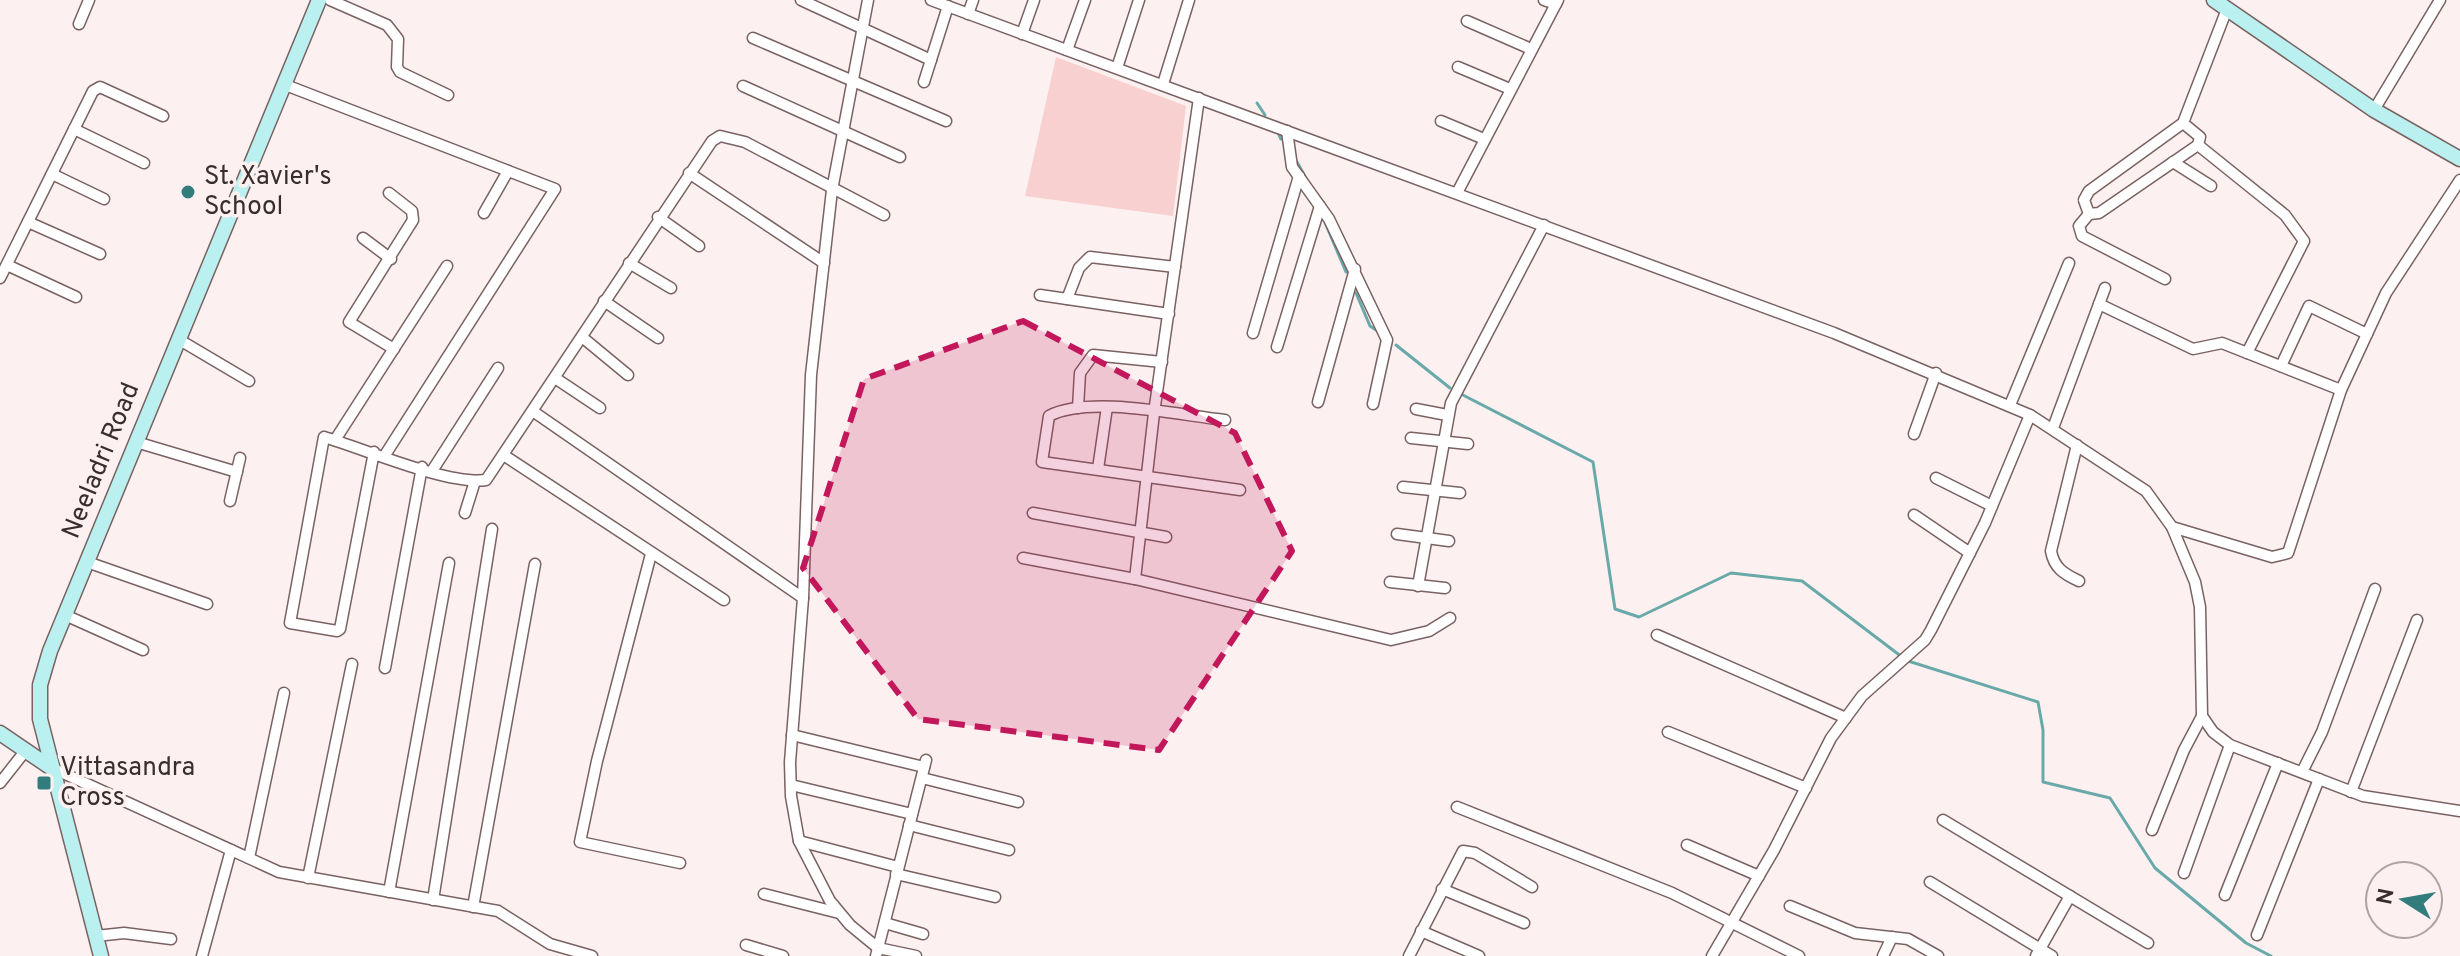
<svg xmlns="http://www.w3.org/2000/svg" width="2460" height="956" font-family="Overpass,sans-serif">
<style>
.green{fill:#f8d0cf}
.lines{fill:none;stroke-linecap:round;stroke-linejoin:round}
.stream{stroke:#69a9a9;stroke-width:3}
.street-casing{stroke:#796261;stroke-width:13}
.secondary-casing{stroke:#796261;stroke-width:17}
.street{stroke:#fff;stroke-width:10}
.secondary{stroke:#bbf0f1;stroke-width:14}
.marked{fill:#c2185b;fill-opacity:0.2;stroke:#c2185b;stroke-width:6;stroke-dasharray:16 10;stroke-linejoin:round}
.poi-dot{fill:#327c7c;stroke:#fcf1f0;stroke-width:3}
.labels{text-anchor:middle;dominant-baseline:central;stroke-width:7;stroke-linejoin:round;paint-order:stroke}
.poi-label{font-size:26px;fill:#382e2d;stroke:#fcf1f0;text-anchor:start}
.street-label{font-size:26px;fill:#382e2d;stroke:#fcf1f0}
</style>
<rect width="100%" height="100%" fill="#fcf1f0"/>
<path class="green" d="M1056,57L1186,106L1173,216L1025,196Z"/>
<g class="lines">
<g class="stream">
<path d="M1257,103L1265,115"/>
<path d="M1279,135L1281,139"/>
<path d="M1297,162L1307,180"/>
<path d="M1324,220L1346,272"/>
<path d="M1356,293L1370,326L1376,330"/>
<path d="M1396,345L1450,388"/>
<path d="M1459,393L1593,462L1615,609L1639,617L1731,573L1802,581L1902,657"/>
<path d="M1908,661L2038,702L2043,730V782L2110,798L2155,868L2246,943L2271,956"/>
</g>
<g class="street-casing">
<g id="street">
<path d="M330,0L387,25L398,39L397,67L400,72L448,95"/>
<path d="M801,0L931,60"/>
<path d="M868,0L832,190L811,375L803,598L790,762L791,796L799,841L830,901L850,925L878,948L916,956"/>
<path d="M931,0L1834,333L2030,415L2146,491L2172,527L2195,582L2200,607L2202,716L2213,732L2230,745L2363,796L2460,811"/>
<path d="M1544,0L1556,4"/>
<path d="M968,14L973,0"/>
<path d="M1467,21L1531,49"/>
<path d="M79,24L89,0"/>
<path d="M1022,34L1034,0"/>
<path d="M753,38L946,121"/>
<path d="M1067,50L1085,0"/>
<path d="M1458,67L1510,89"/>
<path d="M1117,68L1139,0"/>
<path d="M924,82L948,6"/>
<path d="M283,84L555,189L385,455"/>
<path d="M1163,84L1189,0"/>
<path d="M743,86L900,157"/>
<path d="M2374,110L2440,0"/>
<path d="M1441,121L1484,139"/>
<path d="M2183,123L2200,137L2198,145L2099,213L2089,214L2084,200L2089,191L2183,123L2227,9"/>
<path d="M74,129L144,163"/>
<path d="M1287,131L1292,167L1329,219L1387,340L1373,404"/>
<path d="M2198,145L2285,215L2304,241L2247,353"/>
<path d="M2173,162L2211,186"/>
<path d="M689,173L824,263"/>
<path d="M52,174L104,199"/>
<path d="M389,193L412,211L413,220L349,322L394,349"/>
<path d="M1457,193L1558,0"/>
<path d="M484,213L508,171"/>
<path d="M2089,214L2079,226L2082,236L2165,279"/>
<path d="M658,217L699,246"/>
<path d="M28,222L100,254"/>
<path d="M363,238L391,259"/>
<path d="M629,263L671,288"/>
<path d="M7,265L76,297"/>
<path d="M0,278L93,91L100,87L163,116"/>
<path d="M1040,295L1169,314"/>
<path d="M1067,299L1079,268L1090,257L1175,267"/>
<path d="M604,301L658,338"/>
<path d="M2099,304L2193,349L2222,343L2341,390"/>
<path d="M1253,333L1299,176"/>
<path d="M582,337L628,375"/>
<path d="M178,339L249,381"/>
<path d="M1277,347L1320,206"/>
<path d="M2281,366L2309,306L2367,334"/>
<path d="M555,378L600,408"/>
<path d="M1318,402L1355,269"/>
<path d="M2010,405L2069,263"/>
<path d="M1078,408L1080,373L1093,355L1162,362"/>
<path d="M1416,409L1447,415"/>
<path d="M534,412L803,598"/>
<path d="M1225,420C1178,415 1089,395 1049,416L1042,462L1240,490"/>
<path d="M2053,428L2105,288"/>
<path d="M1914,434L1936,373"/>
<path d="M1411,438L1468,444"/>
<path d="M335,440L447,266"/>
<path d="M136,442L237,472"/>
<path d="M2077,445L2051,551C2054,568 2064,574 2079,581"/>
<path d="M374,452L340,629L337,631L290,623L324,437C365,449 447,485 486,480L712,141L720,136L745,142L884,215"/>
<path d="M505,456L724,600"/>
<path d="M1098,469L1107,407"/>
<path d="M432,471L498,368"/>
<path d="M1936,478L1992,506"/>
<path d="M1403,487L1460,493"/>
<path d="M230,501L240,458"/>
<path d="M465,513L475,481"/>
<path d="M1033,513L1166,537"/>
<path d="M1914,515L1970,553"/>
<path d="M2172,527L2272,557L2288,553L2341,390L2386,293L2460,180"/>
<path d="M1397,534L1449,541"/>
<path d="M651,554L597,761L580,842L680,863"/>
<path d="M1023,558L1135,579L1391,640L1429,631L1450,618"/>
<path d="M87,562L207,604"/>
<path d="M1135,579L1154,413L1199,98"/>
<path d="M1390,582L1445,588"/>
<path d="M1418,586L1451,403L1544,225"/>
<path d="M65,615L143,650"/>
<path d="M1657,635L1846,718"/>
<path d="M385,668L422,467"/>
<path d="M1668,732L1806,788"/>
<path d="M792,735L924,767"/>
<path d="M50,767L279,872L498,911L550,944L592,956"/>
<path d="M2302,772L2322,732L2375,589"/>
<path d="M922,778L1018,802"/>
<path d="M0,783L26,750"/>
<path d="M791,785L912,814"/>
<path d="M2351,792L2417,620"/>
<path d="M1457,807L1672,893L1799,956"/>
<path d="M1943,820L2148,943"/>
<path d="M909,825L1009,850"/>
<path d="M2152,830L2184,750L2202,716"/>
<path d="M799,841L898,867"/>
<path d="M1687,845L1759,876"/>
<path d="M249,858L284,693"/>
<path d="M2184,873L2230,745"/>
<path d="M896,874L995,897"/>
<path d="M308,878L352,664"/>
<path d="M1930,882L2052,956"/>
<path d="M1442,889L1524,923"/>
<path d="M389,892L449,563"/>
<path d="M764,894L839,913"/>
<path d="M2225,895L2278,763"/>
<path d="M433,900L492,529"/>
<path d="M1790,906L1855,933L1908,939L1938,956"/>
<path d="M473,907L535,564"/>
<path d="M885,923L923,934"/>
<path d="M1421,931L1479,956"/>
<path d="M2257,935L2319,779"/>
<path d="M96,936L124,933L171,939"/>
<path d="M746,945L783,956"/>
<path d="M202,956L231,850"/>
<path d="M876,956L926,760"/>
<path d="M1409,956L1463,851L1475,853L1532,887"/>
<path d="M1712,956L1774,850L1831,738L1862,696L1925,640L1931,630L1985,523L2030,415"/>
<path d="M1883,956L1892,937"/>
<path d="M2036,956L2070,896"/>
</g>
</g>
<g class="secondary-casing">
<g id="secondary">
<path d="M2214,0L2374,110L2460,159"/>
<path d="M0,733L50,767"/>
<path d="M101,956L40,719V685L50,651L319,0"/>
</g>
</g>
<use href="#street" class="street"/>
<use href="#secondary" class="secondary"/>
</g>
<path class="marked" d="M1023,321L1235,433L1292,551L1159,750L918,719L803,568L864,379Z"/>
<g class="poi-dot">
<circle cx="188" cy="192" r="8"/>
<rect x="36" y="775" width="16" height="16" rx="4"/>
</g>
<g class="labels">
<g class="poi-label">
<text x="204" y="177">St. Xavier's<tspan x="204" dy="30">School</tspan></text>
<text x="60" y="768">Vittasandra<tspan x="60" dy="30">Cross</tspan></text>
</g>
<g class="street-label">
<text transform="translate(102 461) rotate(-68)">Neeladri Road</text>
</g>
</g>
<g transform="translate(2404 900) rotate(281)"><circle r="38" fill="#fcf1f0" stroke="#aea3a2" stroke-width="2"/>
<path d="M0-6L14 30L0 20L-14 30Z" fill="#327c7c"/>
<text y="-12" font-size="22" font-weight="bold" text-anchor="middle" fill="#382e2d">N</text>
</g>
</svg>
